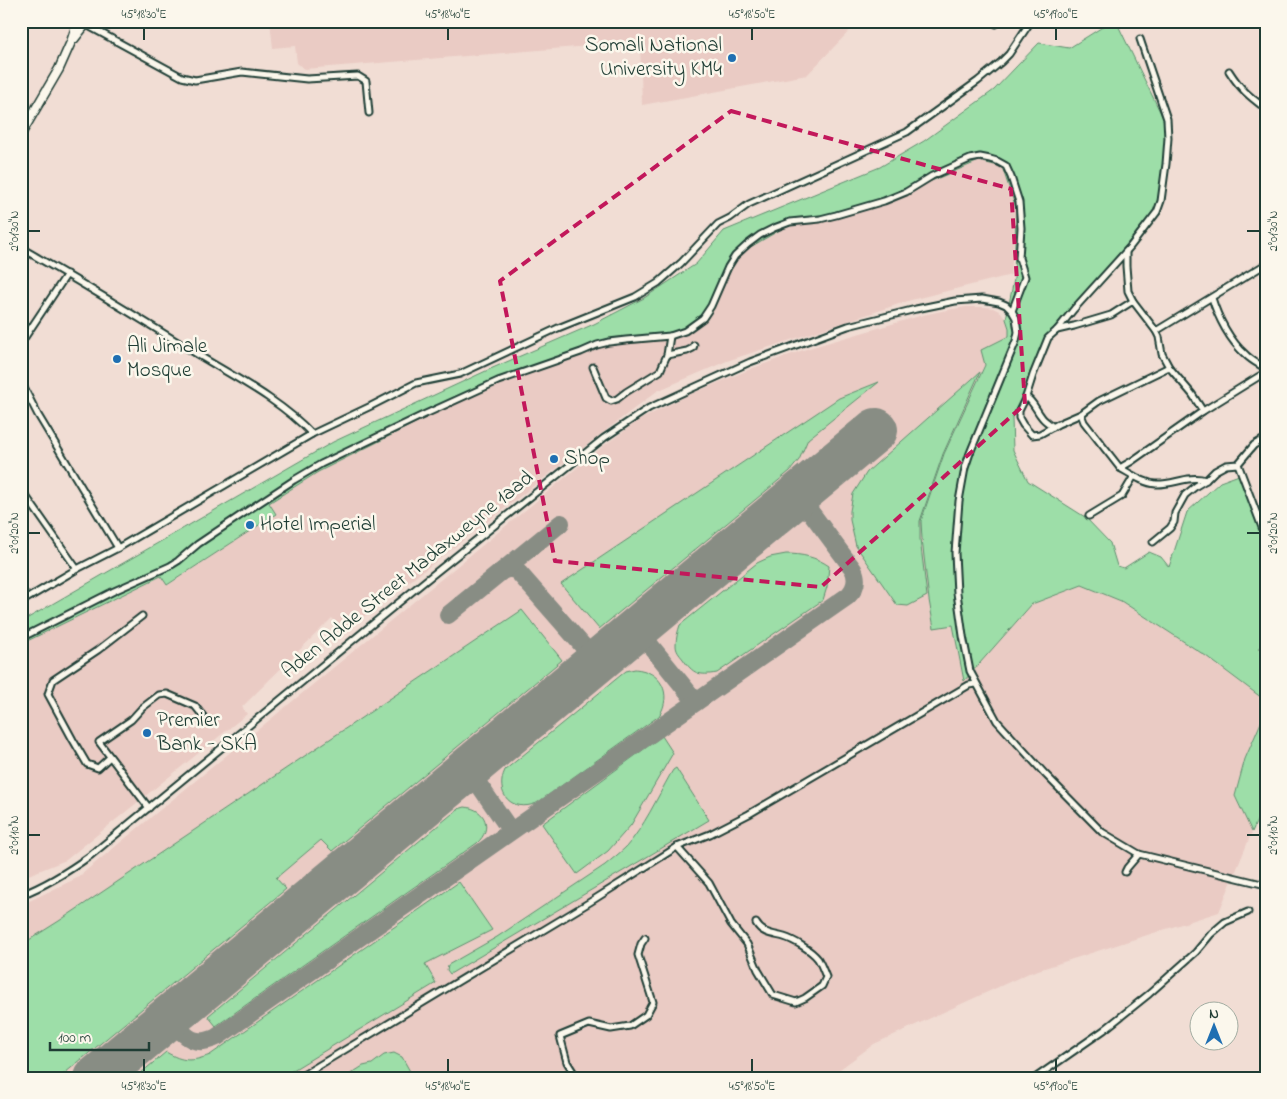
<svg xmlns="http://www.w3.org/2000/svg" width="1287" height="1099" font-family="'Indie Flower',sans-serif">
<style>
.built{fill:#eacbc4}
.green{fill:#9ddea8;stroke:#5e8e6e}
.lines{fill:none;stroke-linecap:round;stroke-linejoin:round}
.taxiway{stroke:#888d84;stroke-width:18}
.runway{stroke:#888d84;stroke-width:44}
.minor-casing{stroke:#1f3d34;stroke-width:9}
.secondary-casing{stroke:#1f3d34;stroke-width:11}
.minor{stroke:#fbf7ec;stroke-width:5}
.secondary{stroke:#fbf7ec;stroke-width:8}
.marked{fill:none;stroke:#c2185b;stroke-width:4;stroke-dasharray:10 6;stroke-linejoin:round}
.ticks{fill:none;stroke:#1f3d34;stroke-width:2}
.poi-dot{fill:#1f6fb2;stroke:#fbf7ec;stroke-width:2}
.labels{text-anchor:middle;dominant-baseline:central;stroke-width:5;stroke-linejoin:round;paint-order:stroke}
.poi-label{font-size:21px;fill:#1f3d34;stroke:#fbf7ec;text-anchor:start}
.street-label{font-size:21px;fill:#1f3d34;stroke:#fbf7ec}
.neatline{fill:none;stroke:#1f3d34;stroke-width:2}
.ticks-label{font-size:12px;text-anchor:middle;fill:#1f3d34}
</style>
<rect width="100%" height="100%" fill="#f1ddd4"/>
<filter id="ink" filterUnits="userSpaceOnUse"><feTurbulence type="fractalNoise" baseFrequency=".02" numOctaves="2"/><feDisplacementMap in="SourceGraphic" scale="10" xChannelSelector="R" yChannelSelector="G"/><feConvolveMatrix kernelMatrix="1 2 1 2 8 2 1 2 1" color-interpolation-filters="sRGB"/></filter>
<g filter="url(#ink)">
<g class="built">
<path d="M270,21H859L807,75L642,105L640,42L304,69L297,63L295,46L273,48Z"/>
<path d="M979,161L1002,167L1016,208L1011,275L911,300L727,361L657,391L344,632L332,618L242,707L247,714L66,860L21,878V644L161,576L168,585L275,514L268,504L318,472L481,390L610,343L740,253L793,223L936,178Z"/>
<path d="M966,307H985L993,308L1001,312L1006,319L1009,328V337L985,364L944,454L934,627L953,625L964,681L1032,604L1082,585L1121,601L1206,656L1266,701V711L1245,759L1235,796L1252,832L1219,912L1029,973L874,1044L828,1078H21V905L77,878L606,444L638,421L684,397L753,368L806,349L923,315L947,310Z"/>
</g>
<g class="green">
<path d="M1112,21H1116L1166,124L1160,204L1046,341L1012,418L1013,450L1028,481L1085,517L1110,543L1117,566L1124,568L1149,552L1161,557L1169,567L1187,512L1220,482L1239,475L1266,519V643L1258,649L1266,655V701L1206,656L1121,601L1082,585L1032,604L964,681L953,625L934,628L929,600L922,539L921,521L944,454L985,365L981,350L1009,336V328L1006,319L1014,279L1016,208L1002,167L979,161L874,205L792,223L740,253L707,315L672,337L610,343L481,390L318,472L269,503L276,514L167,585L161,576L21,644V622L333,442L488,370L594,324L644,298L696,264L724,231L880,167L924,141L994,90L1039,43L1069,48Z"/>
<path d="M980,372L943,454L920,521V539L927,596L908,606L897,605L856,546L850,520V511L853,494L867,472Z"/>
<path d="M879,382L808,439L799,460L790,471L599,629L561,584L839,398Z"/>
<path d="M786,554C802,554 816,557 829,566L827,587L823,600L717,673C699,676 693,674 683,659C679,654 676,651 676,645C676,638 678,631 680,625L757,563L770,557Z"/>
<path d="M522,610L562,660L332,851L321,840L276,878L286,889L59,1078H21V945L59,921Z"/>
<path d="M635,669C661,671 673,694 659,716L537,803C512,813 494,794 505,770L626,671Z"/>
<path d="M1266,711V800L1252,832L1235,796L1245,759Z"/>
<path d="M662,736L673,753L631,825L608,851L577,874L542,824Z"/>
<path d="M676,768L709,820L450,974L447,970L448,965L497,937L605,865C612,859 620,853 626,847C644,827 657,798 670,775L673,770Z"/>
<path d="M465,807C486,809 493,829 477,843L216,1026L208,1016L458,809Z"/>
<path d="M459,882L492,930L425,964L436,983L280,1078H135L166,1052C183,1062 192,1062 210,1055Z"/>
<path d="M394,1053L402,1057L412,1075V1078H344L363,1066L372,1064L384,1055Z"/>
</g>
<g class="lines">
<g class="taxiway">
<path d="M502,571C508,568 514,568 519,573L597,662"/>
<path d="M448,615L561,523"/>
<path d="M637,629L696,702"/>
<path d="M468,769L506,824"/>
<path d="M168,1017C184,1034 192,1049 217,1037L848,596C856,588 858,579 853,569L798,495"/>
</g>
<path class="runway" d="M96,1078L876,430"/>
<g class="minor-casing">
<g id="minor">
<path d="M83,23L182,77L195,80L242,72L307,79L358,76L366,81L369,113"/>
<path d="M996,24L998,21"/>
<path d="M1140,39L1167,119L1168,138L1166,164L1161,201L1157,212L1130,247L1074,309L1057,330L1048,338L1033,375L1026,397L1019,411V418L1023,425L1032,435L1040,434L1058,424L1081,414L1099,401L1169,367"/>
<path d="M1229,71C1241,90 1249,96 1266,109"/>
<path d="M21,109L32,116"/>
<path d="M21,248C82,283 141,319 200,356C238,379 281,401 312,434"/>
<path d="M1126,252V266L1128,291L1133,301L1156,331L1159,337L1162,354L1169,367L1192,394L1203,411"/>
<path d="M1212,298C1218,318 1230,341 1246,355C1252,361 1259,364 1266,369"/>
<path d="M1057,330L1074,326L1111,315L1133,301"/>
<path d="M1156,331L1266,264"/>
<path d="M21,343L67,274"/>
<path d="M667,355L687,351L693,348L694,345"/>
<path d="M593,367L606,398L611,401L617,399L626,392L660,371L667,355L670,336"/>
<path d="M21,382L38,415L118,548"/>
<path d="M1026,397C1033,401 1036,410 1041,416C1044,421 1049,423 1053,427"/>
<path d="M1081,414L1084,422L1120,468L1132,461L1203,411L1266,372"/>
<path d="M1238,464L1266,538"/>
<path d="M1120,468C1131,474 1143,483 1156,484C1173,485 1188,475 1206,480"/>
<path d="M21,489L77,569"/>
<path d="M1089,516L1122,496L1134,476"/>
<path d="M1153,542L1170,528L1174,522L1175,513L1185,495L1196,486L1206,480L1215,471L1226,465L1238,464L1254,445L1266,438"/>
<path d="M21,588L27,598"/>
<path d="M21,602L77,569L118,548L312,434L371,406L416,383L460,374L558,328L635,297L658,283L681,263L718,224L730,218L749,204L907,132L978,81L1001,62L1009,54L1031,21"/>
<path d="M21,638L114,591L170,566L178,561L198,544L256,505L294,480L321,464L421,416L498,381L581,352L597,345L609,342L626,340L670,336L685,331L703,318L711,306L728,267L735,256L748,244L760,235L774,228L790,222L820,219L836,215L884,201L906,192L932,176L970,159L980,157L990,159L997,161L1006,166L1011,177L1019,202L1021,228L1019,258L1025,277L1012,311"/>
<path d="M110,757L98,768L87,764L73,740L48,694L53,680L98,650L142,616"/>
<path d="M149,808L99,742L131,720L142,708L159,695L167,694L195,706L203,716"/>
<path d="M677,847L709,883L731,924L747,944L758,970L773,995L796,1002L805,998L822,986L826,977C824,972 821,964 818,959C811,950 794,940 784,937C773,934 762,934 756,923"/>
<path d="M1125,872L1127,868L1139,854"/>
<path d="M21,895C47,885 69,871 91,855L425,581L604,438L649,408L750,362L848,326L916,309L955,301L982,299L999,302L1006,305L1012,311L1016,318L1018,332L1016,341L970,453L965,468L959,501L955,553L957,593L963,636L970,671L997,721L1045,774L1102,832L1139,854L1266,885"/>
<path d="M298,1078L590,902L677,847L710,834L749,814L969,685L976,684"/>
<path d="M577,1078L567,1062L560,1036L589,1024L611,1029L630,1026L646,1015L653,1002L638,955L641,944L645,938"/>
<path d="M1035,1078L1104,1030L1149,994L1196,952L1211,934L1225,922L1248,912"/>
</g>
</g>
<g class="secondary-casing">
<g id="secondary">
<path d="M74,39L88,21"/>
<path d="M21,134L59,69L71,42L78,21"/>
</g>
</g>
<use href="#minor" class="minor"/>
<use href="#secondary" class="secondary"/>
</g>
</g>
<path class="marked" d="M731,111L1011,189L1025,404L821,587L555,561L500,281Z"/>
<path class="ticks" d="M144,28V40M448,28V40M752,28V40M1056,28V40M28,231H40M1247,231H1260M28,533H40M1247,533H1260M28,835H40M1247,835H1260M144,1059V1072M448,1059V1072M752,1059V1072M1056,1059V1072"/>
<g class="poi-dot">
<circle cx="732" cy="58" r="5"/>
<circle cx="117" cy="359" r="5"/>
<circle cx="554" cy="459" r="5"/>
<circle cx="250" cy="525" r="5"/>
<circle cx="147" cy="733" r="5"/>
</g>
<g class="labels">
<g class="poi-label">
<text x="722" y="46" text-anchor="end">Somali National<tspan x="722" dy="24">University KM4</tspan></text>
<text x="127" y="347">Ali Jimale<tspan x="127" dy="24">Mosque</tspan></text>
<text x="564" y="459">Shop</text>
<text x="260" y="525">Hotel Imperial</text>
<text x="157" y="721">Premier<tspan x="157" dy="24">Bank - SKA</tspan></text>
</g>
<g class="street-label">
<text transform="translate(408 575) rotate(-39)">Aden Adde Street Madaxweyne 1aad</text>
</g>
</g>
<rect width="1287" height="1099" fill="none" stroke="#fbf7ec" stroke-width="55"/>
<g transform="translate(1214 1026)"><circle r="24" fill="#fbf7ec" stroke="#a3ada2"/>
<path d="M0-4L9 19L0 12L-9 19Z" fill="#1f6fb2"/>
<text y="-8" font-size="14" font-weight="bold" text-anchor="middle" fill="#1f3d34">N</text>
</g>
<path d="M50 1042v8h99v-8" fill="none" stroke="#1f3d34" stroke-width="2.5"/>
<text x="58" y="1042" font-size="15" fill="#1f3d34" stroke="#fbf7ec" stroke-width="4" paint-order="stroke">100 m</text>
<rect x="28" y="28" width="1232" height="1044" class="neatline"/>
<g class="ticks-label">
<text x="144" y="18">45°18'30"E</text>
<text x="448" y="18">45°18'40"E</text>
<text x="752" y="18">45°18'50"E</text>
<text x="1056" y="18">45°19'00"E</text>
<text transform="translate(14 231) rotate(-90)" y="4">2°01'30"N</text>
<text transform="translate(1273 231) rotate(-90)" y="4">2°01'30"N</text>
<text transform="translate(14 533) rotate(-90)" y="4">2°01'20"N</text>
<text transform="translate(1273 533) rotate(-90)" y="4">2°01'20"N</text>
<text transform="translate(14 835) rotate(-90)" y="4">2°01'10"N</text>
<text transform="translate(1273 835) rotate(-90)" y="4">2°01'10"N</text>
<text x="144" y="1090">45°18'30"E</text>
<text x="448" y="1090">45°18'40"E</text>
<text x="752" y="1090">45°18'50"E</text>
<text x="1056" y="1090">45°19'00"E</text>
</g>
</svg>
